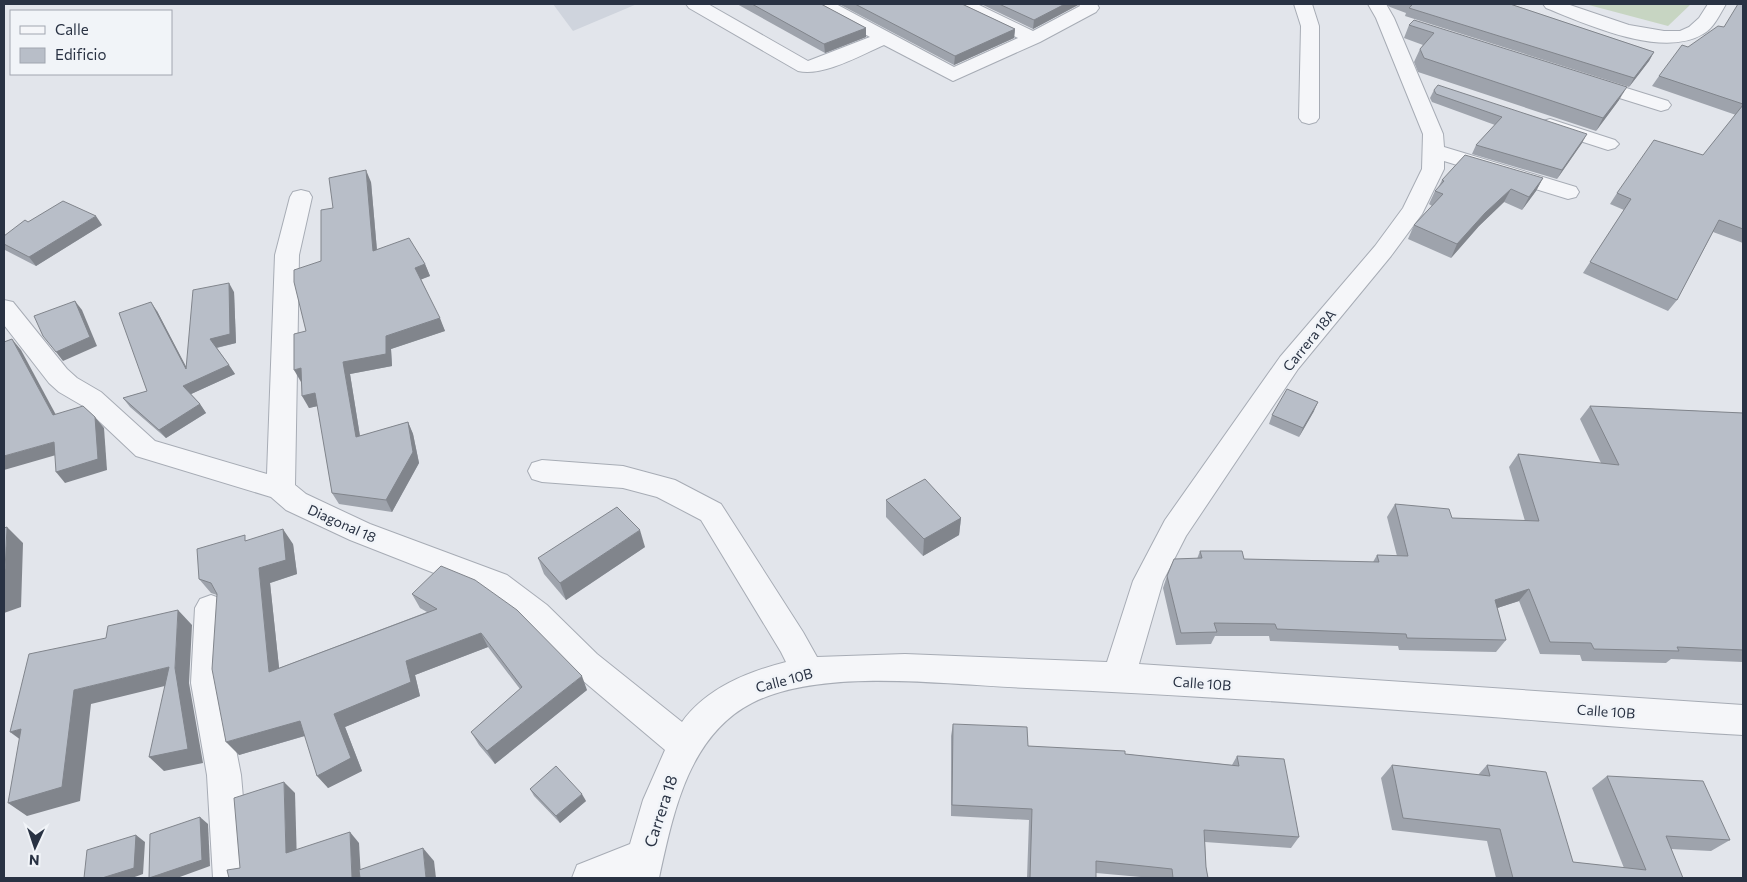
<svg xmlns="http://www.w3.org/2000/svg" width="1747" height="882" font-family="Commissioner,sans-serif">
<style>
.built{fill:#cfd4dd}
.green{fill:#c7d5c2}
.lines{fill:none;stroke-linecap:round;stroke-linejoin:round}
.minor-casing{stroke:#a7acb5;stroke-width:2}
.minor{fill:#f5f6f9;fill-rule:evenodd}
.wall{fill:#9ea3ac}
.shaded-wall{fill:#81858c}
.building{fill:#b8bec8;stroke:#81858c}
.labels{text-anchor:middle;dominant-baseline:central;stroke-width:5;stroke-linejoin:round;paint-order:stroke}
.street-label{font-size:14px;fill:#293243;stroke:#f1f4f8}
.near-street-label{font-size:16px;fill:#293243;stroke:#f1f4f8}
</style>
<rect width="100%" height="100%" fill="#e2e5eb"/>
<path class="built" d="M553,4H637L573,31Z"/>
<path class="green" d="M1585,4H1691L1668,26Z"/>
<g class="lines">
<g class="minor-casing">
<g id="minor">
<path d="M686,4H708L808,61L870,37L817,8L814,4H836L954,67L1018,38L957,8L954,4H977L1033,31L1080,6L1079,4H1097L1099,8L1096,12L1040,42L953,81L884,45C861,55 823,77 798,71L689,8Z"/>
<path d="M1294,4H1312L1319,26V118L1316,122L1309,124L1302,122L1299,118L1301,26Z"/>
<path d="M1368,4H1386L1394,18L1443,134L1444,147L1576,187L1579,192L1576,197L1568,199L1444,161V169L1422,214L1391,256L1298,369L1186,536L1163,581L1139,664L1743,705V735C1651,730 1559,722 1466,715C1320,704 1174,694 1027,688C948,685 823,667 752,703C688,736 673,814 659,878H572L577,865L630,844L643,800L665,750L575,674L525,623L485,593L350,540L286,510L271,497L136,456L83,406L59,392L49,383L4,325V300L13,302L67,369L77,378L101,392L155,441L267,474L275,255L290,197L293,192L301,190L309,192L312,197L299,255L295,485L306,494L370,524L507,575L547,605L597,654L682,722C707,688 747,672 786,662L781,652L701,520L657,497L623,488L542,482L532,479L528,471L532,463L542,460L623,466L675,480L721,504L803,632L817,657L905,654L1107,662L1133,581L1165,520L1280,357L1375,246L1403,208L1422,169L1423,134L1376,18Z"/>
<path d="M1543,4H1567L1629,25L1664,31H1680L1689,27L1699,18L1708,4H1726C1720,14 1714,28 1703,34C1662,59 1586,24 1546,8Z"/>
<path d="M1588,76L1668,101L1671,105L1668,109L1661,111L1581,86L1578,82L1581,78Z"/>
<path d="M1550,119L1615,140L1619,144L1615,148L1608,150L1543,129L1540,125L1543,121Z"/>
<path d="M211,595L222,599L227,608L223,683L241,775L250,878H213L207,775L191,683L195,608L200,599Z"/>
</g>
</g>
<use href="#minor" class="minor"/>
</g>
<g class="wall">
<path d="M737,4H821L866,28V37L825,53Z"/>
<path d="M839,4H962L1015,29L1014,38L954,65Z"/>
<path d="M981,4H1078V5L1033,29Z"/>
<path d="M1386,4H1510L1654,52L1649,61L1629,87L1405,16L1406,13L1390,7Z"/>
<path d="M1743,4V243L1713,232L1677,300L1668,311L1583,273L1624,210L1610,204L1617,193L1703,155L1736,115L1652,86L1659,76L1688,47L1724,27Z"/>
<path d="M1414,20L1619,100L1596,131L1418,72L1414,62L1420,49L1423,45L1404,38L1409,25Z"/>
<path d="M1434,90L1582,143L1557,179L1472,154L1476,145L1495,125L1432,102L1430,98Z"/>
<path d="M1543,178L1536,191L1522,210L1504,202L1479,226L1451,258L1408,239L1414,225L1432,206L1429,204L1435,191L1438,188L1442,180Z"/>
<path d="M371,182L377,250L425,264L430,276L421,279L445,331L391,349L392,366L350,374L360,436L408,422L413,434L419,463L392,512L339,504L332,493L318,406L309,408L301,382L306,331L321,261L333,208Z"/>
<path d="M28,222L102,225L36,266L5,250L4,248V236Z"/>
<path d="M234,292L236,343L217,348L235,374L191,394L200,404L206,413L166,438L130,407L123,398L147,391L157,311L186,367Z"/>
<path d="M1590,406L1743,413V662L1671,659L1666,663L1582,661L1580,655L1540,654L1519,601L1497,608L1506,640L1496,652L1399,650L1398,646L1270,641L1269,636H1215L1211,644L1176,645L1163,588L1167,576L1197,559L1200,551L1244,559L1373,562L1377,555L1397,556L1387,517L1395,504L1452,518L1525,521L1509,467L1518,454L1601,463L1580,419Z"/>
<path d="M1314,411L1299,437L1269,424L1272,415Z"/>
<path d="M886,500L961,518L959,535L923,556L886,517Z"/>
<path d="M248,540L293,544L297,574L270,583L279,668L427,612L420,608L412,594L587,690L495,764L479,745L471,732L520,689L488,647L415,675L420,696L345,727L362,771L328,788L305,736L239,755L217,595L211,593L199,579Z"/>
<path d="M645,547L566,600L544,574L538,558Z"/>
<path d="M953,724L1028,746L1125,754L1232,765L1237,756L1299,837L1291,848L1205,842L1206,867L1208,878H1152L1096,873V878H1027L1029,820L951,816V736Z"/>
<path d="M1392,765L1478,775L1487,765L1573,862L1624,868L1592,788L1607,776L1730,840L1711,851L1671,849L1683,878H1496L1487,841L1392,830L1381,778Z"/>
<path d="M530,789L586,801L560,823L534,796Z"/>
</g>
<g class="shaded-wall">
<path d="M1065,4H1078V5L1033,29L1034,20Z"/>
<path d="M866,28V37L825,53L824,44Z"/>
<path d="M1015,29L1014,38L954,65L955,56Z"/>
<path d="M1654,52L1649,61L1629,87L1634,78Z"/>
<path d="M1627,87L1619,100L1596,131L1603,118Z"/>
<path d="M1587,134L1582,143L1557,179L1562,170Z"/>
<path d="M366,170L371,182L378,263L373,251Z"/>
<path d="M1543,178L1536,191L1522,210L1529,197Z"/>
<path d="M1511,189L1504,202L1479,226L1451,258L1457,244L1485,213Z"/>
<path d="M96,216L102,225L36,266L29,257Z"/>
<path d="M425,264L430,276L420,280L415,268Z"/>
<path d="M229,283L234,292L236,343L215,348L210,339Z"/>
<path d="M75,301L82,310L97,346L63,361L56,352Z"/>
<path d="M151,302L157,311L192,378L186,369Z"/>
<path d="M440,318L445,331L391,349L392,366L350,374L362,449L356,437L343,362L386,336Z"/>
<path d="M12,339L21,350L62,426L53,415Z"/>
<path d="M229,365L235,374L189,395L183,386Z"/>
<path d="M301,368L307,380L301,382L294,370Z"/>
<path d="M315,393L322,405L309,408L302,396Z"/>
<path d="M1318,402L1314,411L1299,437L1303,428Z"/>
<path d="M200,404L206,413L166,438L159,430Z"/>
<path d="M95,417L104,428L107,470L65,483L56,472Z"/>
<path d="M408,422L413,434L419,463L392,512L386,500Z"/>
<path d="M54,442L63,453L4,470V456Z"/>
<path d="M961,518L959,535L923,556L924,539Z"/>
<path d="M7,527L23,543L21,607L4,613V592Z"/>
<path d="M283,529L293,544L297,574L270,583L281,686L269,672L259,568Z"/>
<path d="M640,530L645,547L566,600L560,583Z"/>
<path d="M1529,589L1519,601L1485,612L1495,600Z"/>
<path d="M178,610L192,625L189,683L203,763L164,771L149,757L177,683L91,704L80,801L27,816L8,803L74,690L169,667L175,668Z"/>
<path d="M481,633L488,647L415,675L420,696L345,727L362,771L328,788L317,776L334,714L406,661Z"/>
<path d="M582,676L587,690L495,764L487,751Z"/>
<path d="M300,721L311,734L239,755L226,742Z"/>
<path d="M21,729L29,746L10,732Z"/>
<path d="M284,782L295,793L297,864L286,853Z"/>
<path d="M582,794L586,801L560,823L556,816Z"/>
<path d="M200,817L208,824L210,866L177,878H151Z"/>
<path d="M350,832L359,843L361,878H352Z"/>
<path d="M136,835L145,842L143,874L132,878H102Z"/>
<path d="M423,848L434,861L436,878H426Z"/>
</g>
<g class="building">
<path d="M752,4H821L866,28L824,44Z"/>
<path d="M855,4H962L1015,29L955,56Z"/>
<path d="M999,4H1065L1034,20Z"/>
<path d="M1408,4H1510L1654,52L1634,78L1409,8L1412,5Z"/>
<path d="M1738,4H1743V104L1659,76L1682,45L1688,47L1718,26L1724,27Z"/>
<path d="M1414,20L1627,87L1603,118L1424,58L1420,49L1434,33L1409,25Z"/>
<path d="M1438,85L1587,134L1562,170L1476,145L1502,117L1436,94L1434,90Z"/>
<path d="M1743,105V229L1719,220L1677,300L1590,262L1631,199L1617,193L1654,140L1703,155Z"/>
<path d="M1465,155L1543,178L1529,197L1511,189L1485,213L1457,244L1414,225L1443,194L1435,191L1444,181L1442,180Z"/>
<path d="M366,170L373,251L409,238L425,264L415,268L440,318L386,336V354L343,362L356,437L408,422L413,452L386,500L332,493L315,393L302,396L301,368L294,370V334L306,331L294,282V270L321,261V210L333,208L329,178Z"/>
<path d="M63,201L96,216L29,257L4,244V236L25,220L28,222Z"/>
<path d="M229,283L230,334L210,339L229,365L183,386L200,404L159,430L123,398L147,391L119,313L151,302L186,369L193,290Z"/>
<path d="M75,301L90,337L56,352L43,336L34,316Z"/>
<path d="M12,339L53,415L83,406L95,417L98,459L56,472L54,442L4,456V342Z"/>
<path d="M1287,389L1318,402L1303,428L1272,415Z"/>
<path d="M1590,406L1743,413V650L1677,647L1679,651L1594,649L1591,643L1550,642L1529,589L1495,600L1506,640L1407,638L1406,634L1277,629L1275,624L1214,623L1217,632L1181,633L1167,576L1174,559L1202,558L1200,551H1242L1244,559L1379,562L1377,555L1408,556L1395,504L1449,509L1452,518L1539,521L1518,454L1619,465Z"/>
<path d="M925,479L961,518L924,539L886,500Z"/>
<path d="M617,507L640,530L560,583L538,558Z"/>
<path d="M7,527L4,592V528Z"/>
<path d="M283,529L286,560L259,568L269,672L437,609L412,594L441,566L475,580L517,610L582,676L487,751L471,732L522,687L481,633L406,661L411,682L334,714L351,758L317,776L300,721L226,742L212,669L217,594L211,583L199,579L197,549L245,535V541Z"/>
<path d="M178,610L175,668L188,749L149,757L169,667L74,690L62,787L8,803L21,729L10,732L29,654L106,638L108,626Z"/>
<path d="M953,724L1027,727L1028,746L1125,751V754L1239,766L1237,756L1284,759L1299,837L1204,830L1206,867L1208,878H1173L1172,869L1096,861V878H1030L1032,809L952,805Z"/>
<path d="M1392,765L1490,776L1487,765L1546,772L1573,862L1646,870L1607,776L1703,781L1730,840L1666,836L1683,878H1513L1500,829L1403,818Z"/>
<path d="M556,766L582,794L556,816L530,789Z"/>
<path d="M284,782L286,853L350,832L352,878H229L227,870L240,868L234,798Z"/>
<path d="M200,817L202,860L149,878L150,834Z"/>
<path d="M136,835L134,868L102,878H84L87,850Z"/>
<path d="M423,848L426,878H360L359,870Z"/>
</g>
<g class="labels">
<g class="street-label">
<text transform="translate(1309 340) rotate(-51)">Carrera 18A</text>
<text transform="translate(342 523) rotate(24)">Diagonal 18</text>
<text transform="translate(784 680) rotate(-15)">Calle 10B</text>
<text transform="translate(1202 683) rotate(4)">Calle 10B</text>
<text transform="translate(1606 711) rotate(4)">Calle 10B</text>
</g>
<g class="near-street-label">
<text transform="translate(660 811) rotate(-72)">Carrera 18</text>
</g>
</g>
<rect width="1747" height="882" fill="none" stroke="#293243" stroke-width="10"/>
<rect x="10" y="10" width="162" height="65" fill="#f1f4f8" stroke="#a1a6b0"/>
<rect x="20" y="26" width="25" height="8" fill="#f5f6f9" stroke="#a1a6b0"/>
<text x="55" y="35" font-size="15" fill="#293243">Calle</text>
<rect x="20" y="48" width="25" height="15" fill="#b8bec8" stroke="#a1a6b0"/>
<text x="55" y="60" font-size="15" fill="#293243">Edificio</text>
<g transform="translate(35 847) rotate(183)" stroke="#f1f4f8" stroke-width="4" paint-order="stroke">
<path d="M0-4L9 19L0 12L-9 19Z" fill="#293243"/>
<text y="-8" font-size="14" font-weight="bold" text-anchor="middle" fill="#293243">N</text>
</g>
</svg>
